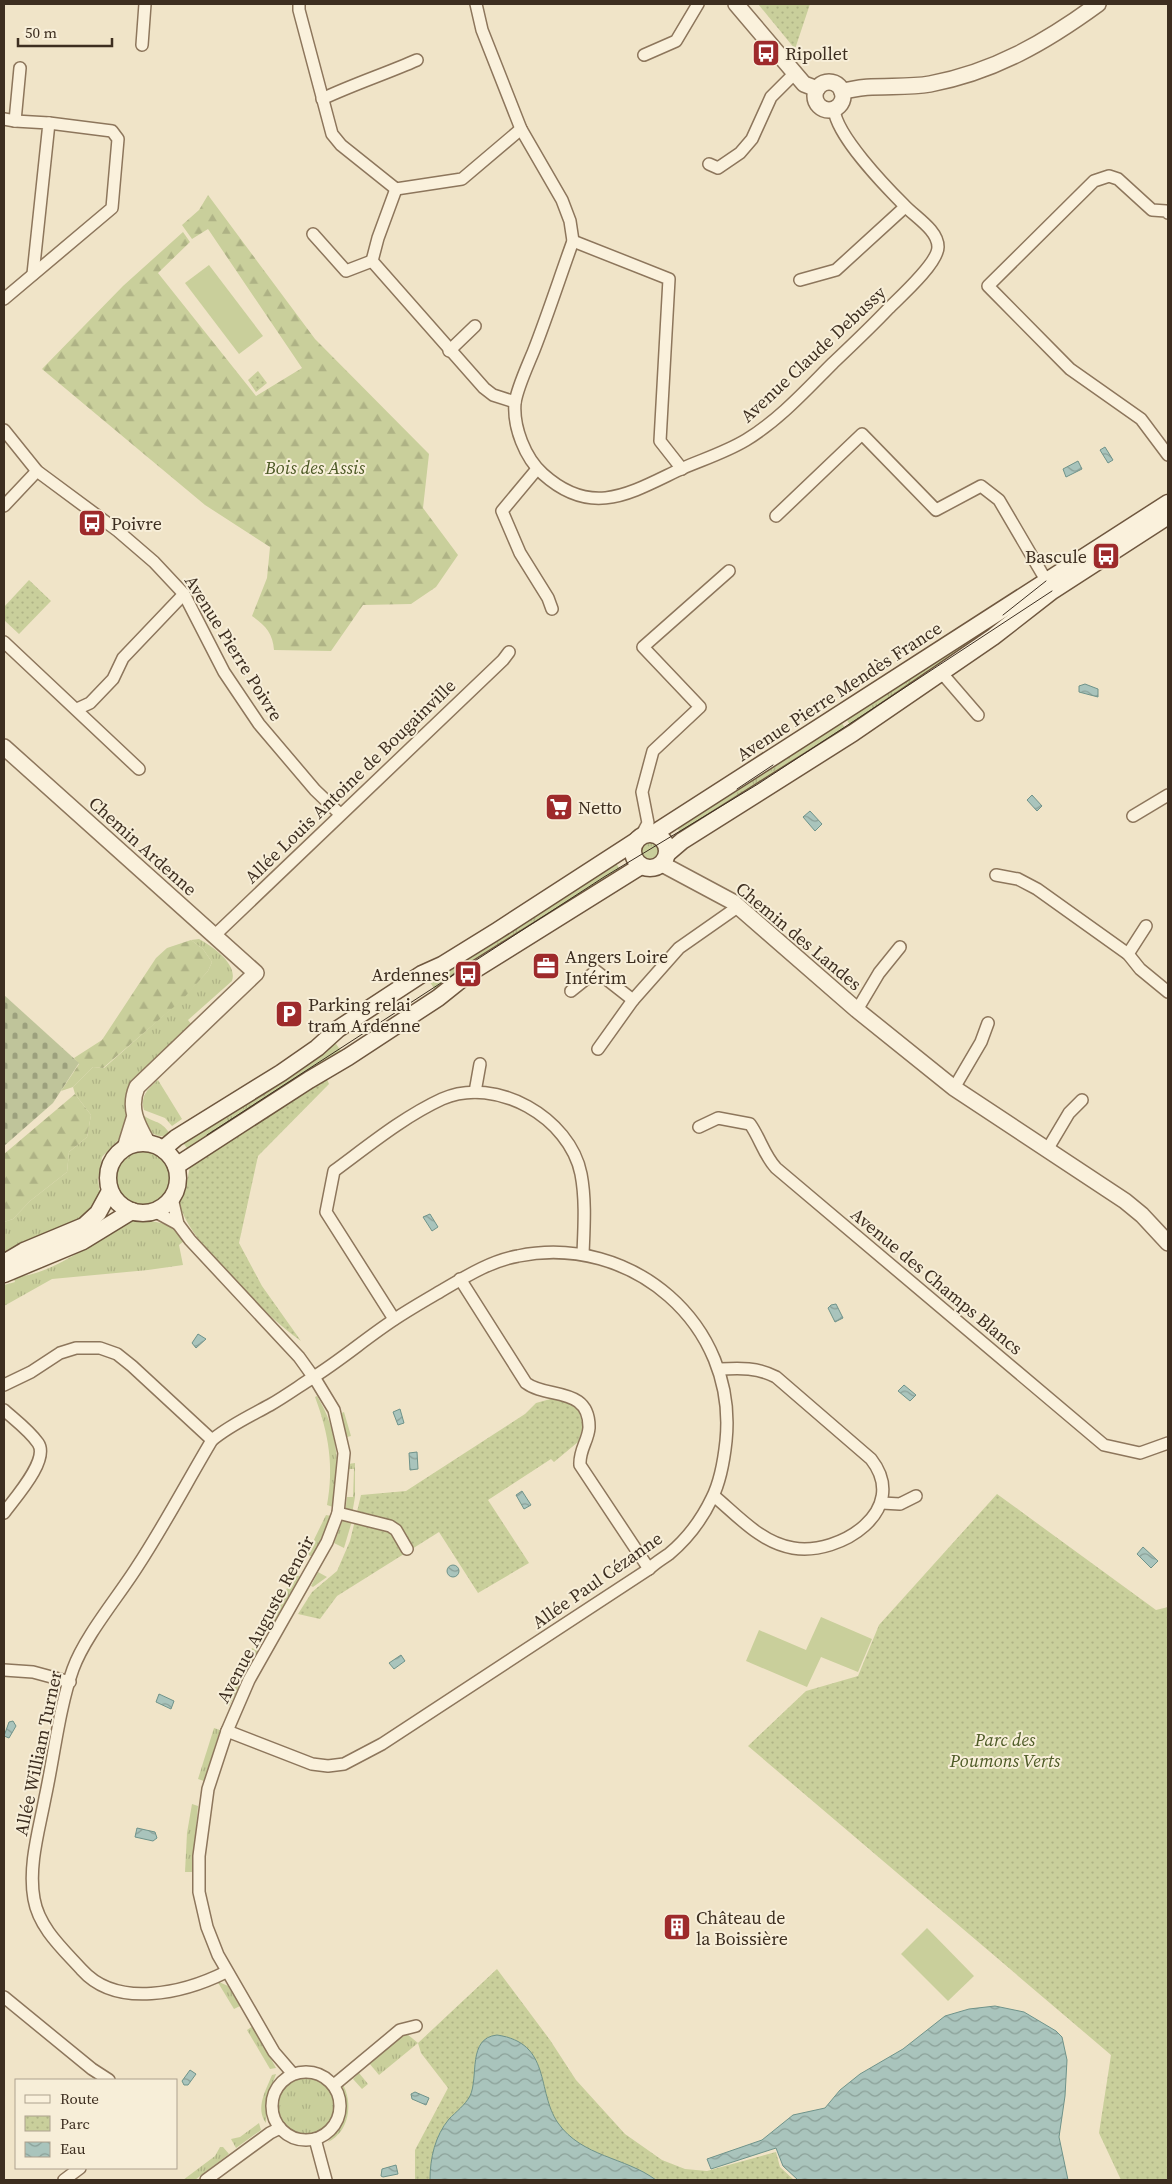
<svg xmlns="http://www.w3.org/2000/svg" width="1172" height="2184" font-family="'Source Serif 4',serif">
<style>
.grass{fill:url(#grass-tufts)}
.forest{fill:url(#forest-firs)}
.cemetery{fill:url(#cemetery-stones)}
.park{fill:url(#park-dots)}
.garden{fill:#c9cf9b}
.water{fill:url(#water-waves);stroke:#6f938a}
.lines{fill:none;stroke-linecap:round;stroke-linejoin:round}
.minor-casing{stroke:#8d765c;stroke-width:14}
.tertiary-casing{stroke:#8d765c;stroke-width:18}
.secondary-casing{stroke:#6f573f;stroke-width:19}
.minor{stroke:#faf1dc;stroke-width:11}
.tertiary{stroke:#faf1dc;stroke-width:15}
.secondary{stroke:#faf1dc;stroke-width:16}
.tram{stroke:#3d2e20;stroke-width:1}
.labels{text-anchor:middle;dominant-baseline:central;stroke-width:4;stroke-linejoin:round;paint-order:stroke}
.poi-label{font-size:18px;fill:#3d2e20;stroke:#f7eed8;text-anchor:start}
.street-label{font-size:18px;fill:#3d2e20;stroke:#f7eed8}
.park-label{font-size:18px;font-style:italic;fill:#4d5a26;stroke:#f7eed8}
</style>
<defs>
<pattern id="grass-tufts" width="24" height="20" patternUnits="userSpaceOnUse" patternTransform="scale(1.25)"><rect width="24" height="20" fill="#c9cf9b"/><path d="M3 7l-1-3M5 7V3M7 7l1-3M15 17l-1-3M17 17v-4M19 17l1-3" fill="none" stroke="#aeb285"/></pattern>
<pattern id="forest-firs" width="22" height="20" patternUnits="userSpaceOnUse" patternTransform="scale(1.25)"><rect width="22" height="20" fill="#c9cf9b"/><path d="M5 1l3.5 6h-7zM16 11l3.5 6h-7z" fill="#aeb285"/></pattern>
<pattern id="cemetery-stones" width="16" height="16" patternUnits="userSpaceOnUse" patternTransform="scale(1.25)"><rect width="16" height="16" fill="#bfc49a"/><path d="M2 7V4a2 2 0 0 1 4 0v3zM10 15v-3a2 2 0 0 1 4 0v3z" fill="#9ca07d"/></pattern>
<pattern id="park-dots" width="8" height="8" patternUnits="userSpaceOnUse" patternTransform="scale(1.25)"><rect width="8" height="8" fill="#c9cf9b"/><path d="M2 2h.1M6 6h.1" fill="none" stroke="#aeb285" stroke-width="1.8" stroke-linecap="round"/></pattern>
<pattern id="water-waves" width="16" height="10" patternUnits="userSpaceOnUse" patternTransform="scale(1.25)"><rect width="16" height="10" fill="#a9c4bc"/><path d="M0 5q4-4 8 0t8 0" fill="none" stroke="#8ba098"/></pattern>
</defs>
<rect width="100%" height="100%" fill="#f0e4c8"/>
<g class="grass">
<path d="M986,625L991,632L850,725L845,717Z"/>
<path d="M840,720L845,728L681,834L676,826Z"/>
<circle cx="649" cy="849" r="10"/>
<path d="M614,860L621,871L435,990L428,979Z"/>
<path d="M199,939C212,946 238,964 232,981L188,1020L192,1025L140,1075L124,1134L102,1157L98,1180L100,1194L90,1214L4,1255V1222L13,1219L30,1201L67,1172L69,1152L87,1137L91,1115L75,1094L73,1087L93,1067L104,1068L181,1000L208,971L212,962L203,949L191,940Z"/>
<path d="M334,1041L341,1051L189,1151L181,1140Z"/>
<path d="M158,1080L182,1119L172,1126L165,1118L144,1110C140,1097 148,1088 158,1080Z"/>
<path d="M140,1112C153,1125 159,1117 171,1135C151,1140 146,1128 140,1112Z"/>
<circle cx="142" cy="1177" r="28"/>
<path d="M129,1220C154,1222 167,1218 184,1241L179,1245L183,1265L148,1270L52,1279L4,1306V1285L15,1282L13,1277C53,1276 95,1240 129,1220Z"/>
<path d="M317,1396C338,1430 341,1468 333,1507L327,1505C334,1467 329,1434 315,1397Z"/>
<path d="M344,1412L351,1436L347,1437L339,1414Z"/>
<path d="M355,1463V1497L352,1514L345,1513L347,1497H353L354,1469H348V1464Z"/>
<path d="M326,1515L331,1516L313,1557L307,1554Z"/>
<path d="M343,1519L352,1521L344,1548L334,1543Z"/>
<path d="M318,1572L327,1577L313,1587L311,1586Z"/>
<path d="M295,1574L301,1577L271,1631L265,1627Z"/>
<path d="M252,1648L258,1651L229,1706L224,1703Z"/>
<path d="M214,1728L220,1730L204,1781L198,1779Z"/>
<path d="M192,1804L198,1806L192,1872H185L187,1833Z"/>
<path d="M217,1981L228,1986L240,2006L234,2009Z"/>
<path d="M253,2026L276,2068L270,2069L247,2030Z"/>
<path d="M407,2034L418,2043L379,2075L369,2063L401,2035Z"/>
<path d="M359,2073L368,2084L362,2089L353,2079Z"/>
<path d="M276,2074L267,2099L266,2123C255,2108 266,2090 272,2075Z"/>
<circle cx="306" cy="2106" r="28"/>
<path d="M342,2083C354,2103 349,2132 328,2142L339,2129L346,2112Z"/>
<path d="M259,2123L261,2130L236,2148L231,2139L240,2137Z"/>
<path d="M220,2147H223L229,2154L195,2180H183L215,2156Z"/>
</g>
<g class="forest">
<path d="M208,195L315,339L429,454L423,508L458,555L436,587L411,604L363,605L331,651L274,650C273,633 265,625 252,616L267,578L270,547L205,505L42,369L123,286L183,232L190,242L158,273L256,396L302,368L208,229L192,239L182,225L199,210Z"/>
<path d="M191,940L203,949L212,962L208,971L182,1000L103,1068L93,1067L73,1087L61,1091L79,1064L74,1058L102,1040L156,958L167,948Z"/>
<path d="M75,1094L91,1115L87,1137L69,1152L67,1172L30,1201L13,1219L4,1222V1154Z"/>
</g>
<path class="cemetery" d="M4,995L79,1063L53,1103L4,1146Z"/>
<g class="park">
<path d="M758,4H810L795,49Z"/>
<path d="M258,371L267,383L256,392L248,380Z"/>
<path d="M29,580L51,601L19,634L4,620V607Z"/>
<path d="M326,1077L329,1084L258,1156L239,1243L262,1286L301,1341C267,1317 187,1241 179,1202L185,1192L190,1166Z"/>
<path d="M554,1398L571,1402L579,1410L583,1427L578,1442L554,1462L551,1459L488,1500L529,1563L478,1593L439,1532L337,1596L320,1619L298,1614L312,1592L337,1571L350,1541L361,1495L406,1491L525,1414L536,1403Z"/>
<path d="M997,1494L1156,1610L1168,1607V2180H1121L1099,2133L1111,2055L748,1746L806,1691L858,1676L879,1625Z"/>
<path d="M497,1969L550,2040L576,2080L625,2134L662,2160L685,2169L707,2171L776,2152L780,2167L794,2180H415V2150L448,2088L421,2053L418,2043Z"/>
</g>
<g class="garden">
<path d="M209,265L263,336L239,354L185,283Z"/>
<path d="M821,1617L872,1639L858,1672L821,1657L807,1687L746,1661L759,1630L806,1650Z"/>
<path d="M927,1928L974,1976L948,2001L901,1954Z"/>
</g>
<g class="water">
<path d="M1105,447L1113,460L1108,463L1100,450Z"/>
<path d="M1078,461L1082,469L1066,477L1063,469Z"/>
<path d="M1085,684L1098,689V697L1079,692V686Z"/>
<path d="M1032,795L1042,806L1037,811L1027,800Z"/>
<path d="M810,811L822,824L815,831L803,817Z"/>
<path d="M430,1214L438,1227L432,1231L423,1217Z"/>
<path d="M836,1304L843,1318L835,1322L828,1308L831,1305Z"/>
<path d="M198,1334L206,1339L196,1348L192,1343Z"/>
<path d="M904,1385L916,1395L910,1401L898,1391Z"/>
<path d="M400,1409L404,1423L398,1425L393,1412Z"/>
<path d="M417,1452L418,1469L410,1470L409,1453Z"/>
<path d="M522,1491L531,1505L524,1509L516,1495Z"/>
<path d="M1143,1547L1158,1561L1151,1568L1137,1554Z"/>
<circle cx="453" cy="1571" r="6"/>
<path d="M401,1655L405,1661L394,1669L389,1663Z"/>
<path d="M159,1694L174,1701L171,1709L156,1702Z"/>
<path d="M13,1721L16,1726L9,1738L4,1736L9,1722Z"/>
<path d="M137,1828L155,1832L157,1838L153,1841L135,1837Z"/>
<path d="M995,2006L1024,2012L1056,2031L1062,2037L1067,2060L1065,2096L1059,2137L1068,2180H798L783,2166L776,2148L711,2169L707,2159L762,2140L793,2115L825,2108L840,2090L860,2074L903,2049L945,2016L969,2009Z"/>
<path d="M497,2035C552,2043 536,2091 558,2123C582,2157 625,2157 656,2180H430C430,2158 435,2136 449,2119C456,2112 465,2105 470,2096C479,2077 467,2038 497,2035Z"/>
<path d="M190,2070L196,2074L188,2085H184L182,2081Z"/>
<path d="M415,2092L429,2098L426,2105L412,2099L411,2094Z"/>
<path d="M396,2165L398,2174L383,2177L381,2176L382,2169Z"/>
</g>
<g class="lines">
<g class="minor-casing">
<g id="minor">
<path d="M299,4V10L332,134L341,145L396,189L462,179L521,129"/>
<path d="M476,4L482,30L521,129L562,200L570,221L573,241C560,277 548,314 534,350C528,365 517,388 515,403C513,427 525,458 543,474C593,519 632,492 683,468C704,459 726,452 746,440C779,420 806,390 833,363C852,345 871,327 889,308C901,296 938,263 938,247C938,230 915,217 904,205C885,186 836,135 834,109"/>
<path d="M142,45L145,4"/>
<path d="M644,55L676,41L698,4"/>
<path d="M322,99C354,84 385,74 417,60"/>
<path d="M4,119L15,121L20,68"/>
<path d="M15,121L49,123L33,274"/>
<path d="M709,164L718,168L740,153L752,139L771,97L795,73"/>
<path d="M396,189L378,238L372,261L484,388L493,395L515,402"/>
<path d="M1168,213L1166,211L1152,210L1118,179L1109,176L1094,181L988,286L1070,369L1141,419L1168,455"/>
<path d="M313,234L346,271L372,261"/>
<path d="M573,241L669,279L660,441L682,469"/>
<path d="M800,280L836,270L905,207"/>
<path d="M4,299L112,208L118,139L112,131L49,123"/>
<path d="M449,351L475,326"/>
<path d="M4,430L37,471L118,531L154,562L184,594L224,672L259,724L315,790L340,814"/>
<path d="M537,469L502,511L520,553L548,598L552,609"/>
<path d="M4,506L37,471"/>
<path d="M776,516L862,434L936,510L981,486L999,500L1050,587"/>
<path d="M4,642L139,769"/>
<path d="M940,671L978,715"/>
<path d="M77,709L90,703L113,679L123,658L184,594"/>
<path d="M1133,816L1168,795"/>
<path d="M641,836L648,823L642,792L653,751L700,707L643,647L729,571"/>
<path d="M996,875L1018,879L1037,889L1128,954L1140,969L1168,992"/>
<path d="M215,935L503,660L509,652"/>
<path d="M1128,954L1146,926"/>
<path d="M571,991L596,971L633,1000L679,948L739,906"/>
<path d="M857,1010L879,973L900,947"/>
<path d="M598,1049L633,1000"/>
<path d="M954,1088L981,1042L988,1023"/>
<path d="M475,1092L480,1064"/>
<path d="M699,1127L718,1118L750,1124C760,1138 764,1155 776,1168L1104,1445L1140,1453L1168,1443"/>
<path d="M1047,1150L1069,1113L1082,1100"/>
<path d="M172,1198L178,1224L190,1240L299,1357L317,1382L334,1410L344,1453L338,1513L327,1542L249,1680L227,1731L208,1789L199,1856V1892L207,1927L218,1955L274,2052L293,2074"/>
<path d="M154,1211L178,1224"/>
<path d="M460,1279L526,1383C547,1399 590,1386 589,1428C588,1441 579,1450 580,1465L649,1569"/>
<path d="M394,1319L326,1212L334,1171C368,1146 403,1117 442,1099C496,1075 570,1118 581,1174C586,1200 584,1228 583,1254"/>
<path d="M4,1385L31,1372L60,1353L76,1348H100L117,1354L132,1366L212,1440"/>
<path d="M4,1410C15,1420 29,1430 38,1443C50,1460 14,1499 4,1513"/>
<path d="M714,1496C737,1515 761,1543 793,1548C840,1556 911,1510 871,1459L776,1377C757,1367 740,1368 719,1369"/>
<path d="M882,1503L900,1504L916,1496"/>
<path d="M338,1513L390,1526L396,1530L407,1549"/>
<path d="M4,1670L33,1672L70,1682"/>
<path d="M226,1972C184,1993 117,2009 82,1970C63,1949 39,1928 34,1899C28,1866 39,1830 45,1798C54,1757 59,1708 73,1669C85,1636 118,1597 137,1567C164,1526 187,1482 212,1440C230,1425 250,1416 270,1405C284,1397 298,1387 312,1378C341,1360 366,1338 395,1319C410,1309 426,1300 441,1291C465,1277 490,1261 518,1256C631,1233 738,1324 726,1441C724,1460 721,1480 712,1498C702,1519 687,1539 669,1554C662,1559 655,1563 649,1569L382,1744L344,1764L328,1766L312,1764L227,1731"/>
<path d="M4,1997L92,2069L109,2080"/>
<circle cx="306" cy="2106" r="34"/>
<path d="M334,2085L400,2030L416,2026"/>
<path d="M315,2139L326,2180"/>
<path d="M64,2180L80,2168"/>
<path d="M206,2180L270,2133L280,2128"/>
</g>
</g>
<g class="tertiary-casing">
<g id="tertiary">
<path d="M736,4L804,84L817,89"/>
<circle cx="829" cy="96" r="14"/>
<path d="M842,92C870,83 901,89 930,84C994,72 1046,42 1098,4"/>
<path d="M4,747L256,973L137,1087C128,1108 137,1124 147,1142"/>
<path d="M662,864L733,902L857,1010L954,1088L1125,1201L1142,1215L1168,1243"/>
<path d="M125,1148L134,1119"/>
</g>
</g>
<g class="secondary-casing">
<g id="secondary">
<circle cx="650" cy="851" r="17"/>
<path d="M653,834L1168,503"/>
<path d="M668,853L682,841L853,733L993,637L1052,591L1168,516"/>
<circle cx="143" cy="1178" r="35"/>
<path d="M163,1149L176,1138L281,1073L317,1048L338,1029L422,974L442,965L497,931L636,841"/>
<path d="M176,1166L309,1080L348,1057L438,998L468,974L641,866"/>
<path d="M4,1263L24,1251L84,1226L98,1213L110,1191"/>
<path d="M4,1274L83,1241L132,1211"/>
</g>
</g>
<use href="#minor" class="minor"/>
<use href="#tertiary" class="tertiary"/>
<use href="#secondary" class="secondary"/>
<g class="tram">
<path d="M1003,615L1046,581"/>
<path d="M737,789L773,765"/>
<path d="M207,1135L604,877L758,784L1052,591"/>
</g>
</g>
<defs>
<g id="bus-square" transform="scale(1.4375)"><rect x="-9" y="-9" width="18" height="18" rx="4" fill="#9e2a2b" stroke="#f7eed8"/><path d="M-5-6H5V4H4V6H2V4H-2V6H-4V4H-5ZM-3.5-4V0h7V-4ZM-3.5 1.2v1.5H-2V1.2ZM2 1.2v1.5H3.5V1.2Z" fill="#fff"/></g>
<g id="supermarket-square" transform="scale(1.4375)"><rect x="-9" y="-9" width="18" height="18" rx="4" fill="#9e2a2b" stroke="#f7eed8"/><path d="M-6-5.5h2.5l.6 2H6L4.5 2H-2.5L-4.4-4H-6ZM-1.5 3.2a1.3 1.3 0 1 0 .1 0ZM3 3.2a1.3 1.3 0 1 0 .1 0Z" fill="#fff"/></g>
<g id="office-square" transform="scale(1.4375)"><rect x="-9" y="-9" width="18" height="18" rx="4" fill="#9e2a2b" stroke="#f7eed8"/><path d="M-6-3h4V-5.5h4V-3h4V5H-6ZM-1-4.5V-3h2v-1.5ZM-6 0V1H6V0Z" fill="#fff"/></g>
<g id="parking-square" transform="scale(1.4375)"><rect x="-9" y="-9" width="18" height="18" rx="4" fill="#9e2a2b" stroke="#f7eed8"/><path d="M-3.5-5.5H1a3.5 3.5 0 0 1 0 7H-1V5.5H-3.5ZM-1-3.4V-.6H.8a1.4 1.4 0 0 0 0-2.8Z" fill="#fff"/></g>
<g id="building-square" transform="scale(1.4375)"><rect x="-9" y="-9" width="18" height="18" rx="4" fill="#9e2a2b" stroke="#f7eed8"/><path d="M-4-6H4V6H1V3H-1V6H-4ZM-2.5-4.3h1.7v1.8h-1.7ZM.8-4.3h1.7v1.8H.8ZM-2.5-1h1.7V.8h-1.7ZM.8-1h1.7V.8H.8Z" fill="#fff"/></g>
</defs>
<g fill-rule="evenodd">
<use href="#bus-square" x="766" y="53"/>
<use href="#bus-square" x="92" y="523"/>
<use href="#bus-square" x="1106" y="556"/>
<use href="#supermarket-square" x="559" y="807"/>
<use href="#office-square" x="546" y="966"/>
<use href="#bus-square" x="468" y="974"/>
<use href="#parking-square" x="289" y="1014"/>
<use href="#building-square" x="677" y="1927"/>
</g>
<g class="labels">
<g class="poi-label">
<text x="785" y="53">Ripollet</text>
<text x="111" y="523">Poivre</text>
<text x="1087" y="556" text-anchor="end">Bascule</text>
<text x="578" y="807">Netto</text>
<text x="565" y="956">Angers Loire<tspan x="565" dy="21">Intérim</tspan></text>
<text x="449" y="974" text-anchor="end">Ardennes</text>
<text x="308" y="1004">Parking relai<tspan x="308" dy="21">tram Ardenne</tspan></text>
<text x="696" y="1917">Château de<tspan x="696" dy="21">la Boissière</tspan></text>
</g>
<g class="street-label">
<text transform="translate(813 354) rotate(-43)">Avenue Claude Debussy</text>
<text transform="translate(234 648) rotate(58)">Avenue Pierre Poivre</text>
<text transform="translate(839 691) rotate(-33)">Avenue Pierre Mendès France</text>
<text transform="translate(350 781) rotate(-44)">Allée Louis Antoine de Bougainville</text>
<text transform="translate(143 846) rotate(42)">Chemin Ardenne</text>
<text transform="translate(799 936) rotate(40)">Chemin des Landes</text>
<text transform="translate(937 1281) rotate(40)">Avenue des Champs Blancs</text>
<text transform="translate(597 1580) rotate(-35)">Allée Paul Cézanne</text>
<text transform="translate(265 1619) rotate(-62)">Avenue Auguste Renoir</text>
<text transform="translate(38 1753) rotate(-78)">Allée William Turner</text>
</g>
<g class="park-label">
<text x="315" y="467">Bois des Assis</text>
<text x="1005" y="1739">Parc des<tspan x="1005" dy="21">Poumons Verts</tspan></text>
</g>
</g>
<rect width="1172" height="2184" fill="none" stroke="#3d2e20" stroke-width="10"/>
<rect x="15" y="2079" width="162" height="90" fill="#f7eed8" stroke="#ada18e"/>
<rect x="25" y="2095" width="25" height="8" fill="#faf1dc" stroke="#ada18e"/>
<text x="60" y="2104" font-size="15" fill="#3d2e20">Route</text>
<rect x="25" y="2116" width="25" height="15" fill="url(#park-dots)" stroke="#ada18e"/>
<text x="60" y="2129" font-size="15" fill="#3d2e20">Parc</text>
<rect x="25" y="2142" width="25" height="15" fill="url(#water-waves)" stroke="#ada18e"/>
<text x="60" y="2154" font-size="15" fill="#3d2e20">Eau</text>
<path d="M18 38v8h94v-8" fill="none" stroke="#3d2e20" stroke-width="2.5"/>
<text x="25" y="38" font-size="15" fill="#3d2e20" stroke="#f7eed8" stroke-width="4" paint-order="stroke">50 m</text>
</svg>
